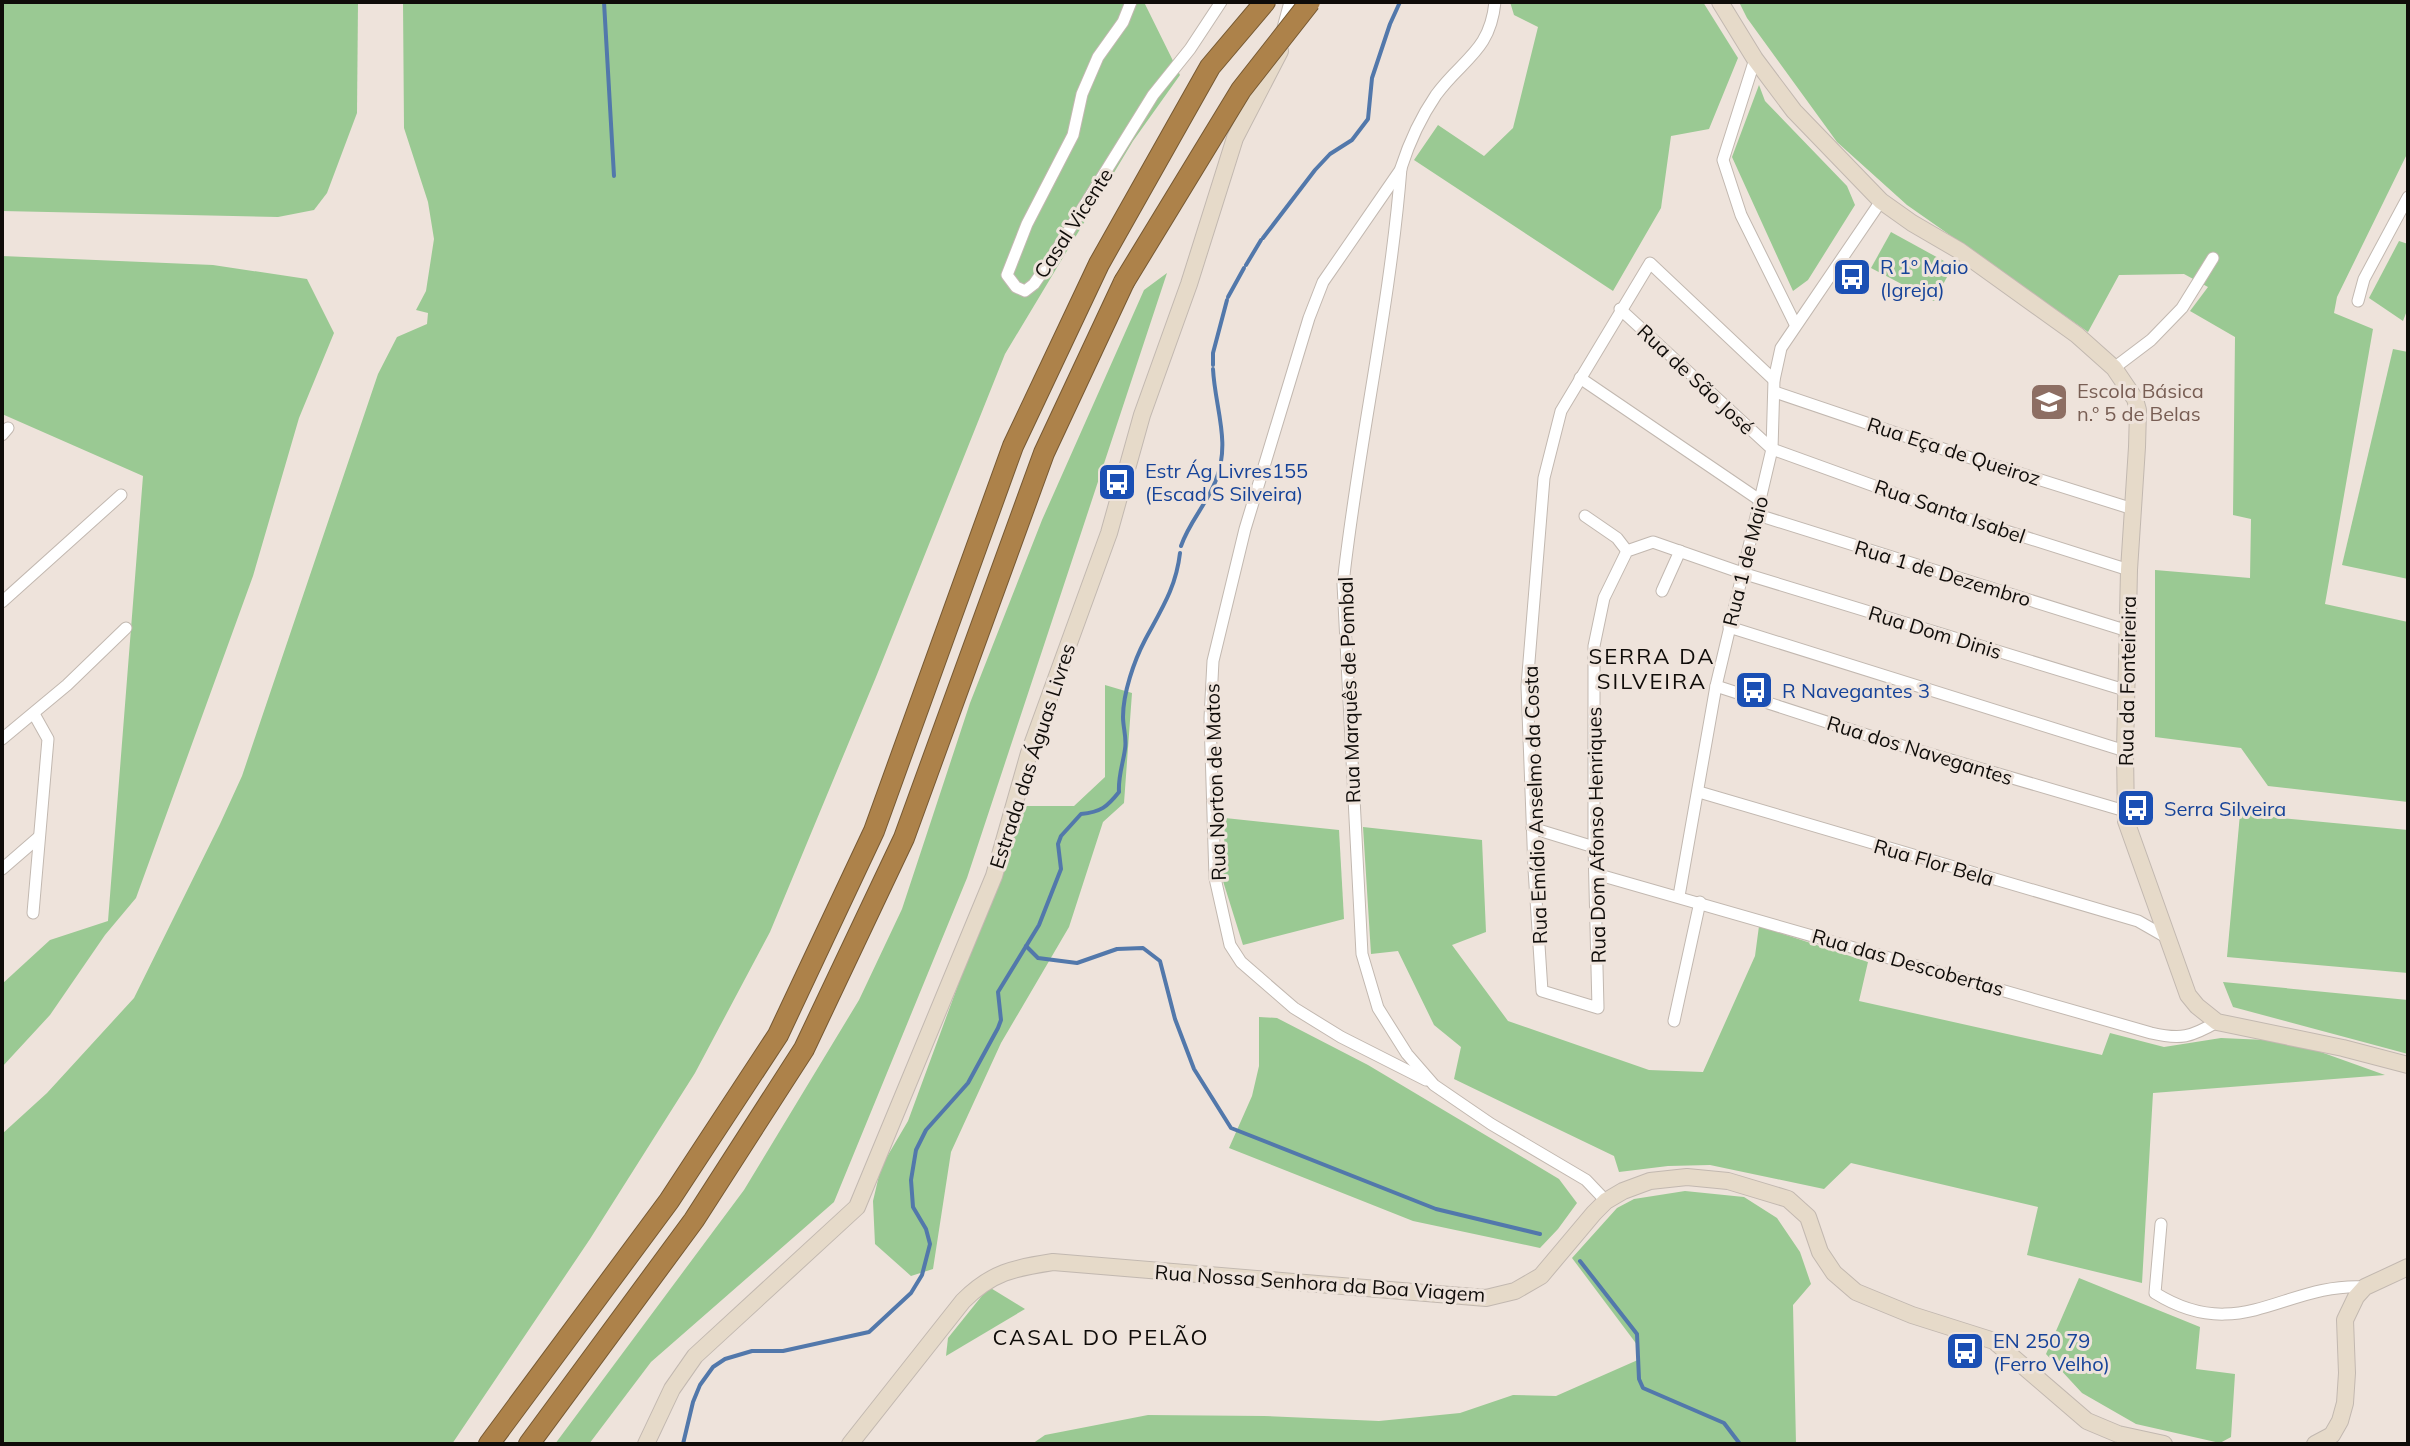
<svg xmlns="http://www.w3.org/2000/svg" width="2410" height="1446" font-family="Mulish,sans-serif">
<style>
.green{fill:#9ac993}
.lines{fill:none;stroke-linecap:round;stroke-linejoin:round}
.stream{stroke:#5278ab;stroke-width:4}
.street-casing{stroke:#c2b8b0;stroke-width:13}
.secondary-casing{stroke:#c2b8b0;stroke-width:18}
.highway-casing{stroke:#765933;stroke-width:22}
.street{stroke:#fff;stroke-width:11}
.secondary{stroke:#e6dac9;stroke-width:16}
.highway{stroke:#ad824a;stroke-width:20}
.highway-bridge-casing{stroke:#765933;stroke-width:22;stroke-linecap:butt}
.highway-bridge{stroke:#ad824a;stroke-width:20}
.labels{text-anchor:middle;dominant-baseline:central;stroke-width:6;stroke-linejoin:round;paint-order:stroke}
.street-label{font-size:20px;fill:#0f0c09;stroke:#eee3db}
.transit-label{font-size:20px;fill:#164399;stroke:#eee3db;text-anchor:start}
.education-label{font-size:20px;fill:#785e54;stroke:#eee3db;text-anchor:start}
.neighbourhood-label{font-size:22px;letter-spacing:2px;fill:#0f0c09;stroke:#eee3db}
</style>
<rect width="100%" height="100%" fill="#eee3db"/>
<g class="green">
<path d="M2,2H358L357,113L327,193L314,210L278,217L2,211Z"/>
<path d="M403,2H1144L1180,75L1133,141L1005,354L876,677L770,932L695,1073L590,1239L452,1444H2V1134L47,1093L134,998L220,824L242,776L378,374L397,337L427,324L428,313L416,310L426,291L434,239L428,202L404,128Z"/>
<path d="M1510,2H1703L1738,58L1709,129L1671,136L1661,208L1613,291L1414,160L1438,125L1484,156L1513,128L1538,27L1514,15Z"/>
<path d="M1739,2H2408V152L2337,297L2334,313L2373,329L2325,604L2408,622V802L2268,786L2241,748L2155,737V570L2250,578L2251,519L2233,515L2235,337L2190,311L2208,287L2184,274L2119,275L2088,332L1907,205L1837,142L1747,18Z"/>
<path d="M1759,85L1765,101L1847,186L1855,205L1808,280L1793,291L1732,157Z"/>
<path d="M1891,232L1953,266L1934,301L1871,268Z"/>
<path d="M2399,241L2408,244V308L2403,321L2369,298Z"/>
<path d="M2,256L213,265L307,279L334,333L299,418L253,576L136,898L105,935L50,1015L2,1067V984L50,940L108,921L143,476L2,414Z"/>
<path d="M1167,273L967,878L834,1202L651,1362L589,1444H555L744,1190L859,1000L902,909L970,703L1042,520L1144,290Z"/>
<path d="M2393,349L2408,352V579L2342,565Z"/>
<path d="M1105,685L1132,693L1124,803L1103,822L1069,927L1001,1043L951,1152L933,1269L911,1276L875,1244L873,1201L881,1167L908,1121L1024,806H1074L1105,777Z"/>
<path d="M2240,814L2408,830V973L2227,957Z"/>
<path d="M1225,818L1339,830L1344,919L1243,945L1223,881Z"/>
<path d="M1363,827L1482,840L1486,932L1452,945L1508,1021L1649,1070L1703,1072L1755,956L1759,926L1868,962L1859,1001L2102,1055L2110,1033L2164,1047L2221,1038L2290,1041L2385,1075L2153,1093L2142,1283L2027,1255L2038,1207L1851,1163L1824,1189L1710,1165L1668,1166L1619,1172L1614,1156L1454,1079L1461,1047L1434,1025L1398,951L1371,954Z"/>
<path d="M2223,982L2408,1000V1054L2233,1007Z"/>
<path d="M1259,1017L1277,1018L1368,1065L1559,1179L1577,1203L1558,1229L1540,1248L1413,1221L1229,1148L1252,1096L1259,1066Z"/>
<path d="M1685,1191L1744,1197L1777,1218L1800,1252L1811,1284L1793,1305L1796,1444H1032L1045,1435L1148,1415L1264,1416L1379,1421L1460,1413L1513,1395L1556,1396L1640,1359L1638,1346L1572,1258L1617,1208L1634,1199Z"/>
<path d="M2079,1278L2200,1327L2196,1369L2235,1374L2231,1437L2220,1443L2136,1424L2082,1393L2046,1354Z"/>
<path d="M989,1287L1025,1309L946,1356L948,1338Z"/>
</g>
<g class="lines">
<g class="stream">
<path d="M604,2L614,176"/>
<path d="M1263,238L1315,170L1330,154L1352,140L1368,119L1372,78L1390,24L1400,2"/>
<path d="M1246,265L1261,240"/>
<path d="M1228,297L1244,268"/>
<path d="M1213,365V353L1227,300"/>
<path d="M1181,546C1189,522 1207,504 1216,480C1231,442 1215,408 1213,369"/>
<path d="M1026,946L1038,958L1077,963L1117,949L1143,948L1160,961L1175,1019L1194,1069L1231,1128L1436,1209L1540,1234"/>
<path d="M1580,1261L1637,1334L1639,1379L1643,1388L1724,1423L1740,1444"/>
<path d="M683,1444L693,1402L700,1385L713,1367L725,1359L752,1351H783L869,1332L911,1293L922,1275L930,1244L926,1229L913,1207L911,1180L916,1150L926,1130L968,1083L998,1028L1001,1020L998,992L1039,925L1061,869L1058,844L1061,836L1081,814C1101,812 1107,807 1119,792C1118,776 1123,764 1125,749C1127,738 1123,728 1123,717C1123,693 1134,661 1145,640C1161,610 1176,588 1180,553"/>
</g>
<g class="street-casing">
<g id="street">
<path d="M1131,2L1123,22L1098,57L1082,94L1073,135L1027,224L1007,275L1016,287L1025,291L1034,284L1050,261L1153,95L1190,49L1221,2"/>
<path d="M1495,2C1490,52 1462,59 1436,95C1421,117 1409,143 1401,168C1390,308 1358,445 1343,584L1362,954L1378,1008L1407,1054L1434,1085L1491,1124L1586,1180L1606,1201"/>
<path d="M1283,28L1290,2"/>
<path d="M1755,59L1723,160L1741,215L1795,324"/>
<path d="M1401,169L1323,282L1309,318L1245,529L1213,661L1210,718L1215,878L1230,945L1241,962L1294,1008L1341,1037L1426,1080"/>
<path d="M2358,301L2364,279L2408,197"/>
<path d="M1620,309L1772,449L1949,513L2129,570"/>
<path d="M2114,368L2151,340L2182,308L2213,258"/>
<path d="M1580,378L1761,501"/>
<path d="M1774,380L1650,263L1561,411L1544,478L1527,686L1534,869L1542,991L1598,1008L1594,847V646L1604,598L1627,551L1653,542L1742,573L2128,691"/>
<path d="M1775,392L1952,452L2133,509"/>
<path d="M2,435L8,428"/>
<path d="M1758,515L2128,631"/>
<path d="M1585,516L1617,538L1627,551"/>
<path d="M1662,591L1680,551"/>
<path d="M2,602L121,495"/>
<path d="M1729,627L2125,751"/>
<path d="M1716,686L1879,739L2125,811"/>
<path d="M2,739L67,685L126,628"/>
<path d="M1699,792L2138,921L2166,937"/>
<path d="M1532,828L1594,847"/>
<path d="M2,869L39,837"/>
<path d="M1596,874L2151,1033C2181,1040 2191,1037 2217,1022"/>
<path d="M1679,896L1716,686L1772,449L1774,380L1781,348L1881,201"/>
<path d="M33,913L48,739L34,714"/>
<path d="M1674,1021L1700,902"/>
<path d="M2161,1224L2155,1293C2240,1346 2285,1282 2365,1287"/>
</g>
</g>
<g class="secondary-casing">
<g id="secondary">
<path d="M1720,2L1755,59L1794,111L1881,201L1912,223L1960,251L2077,335L2114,368L2135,399L2138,410L2137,447L2129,570L2125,751L2126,821L2188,995L2197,1006L2217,1022L2343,1048L2408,1065"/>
<path d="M646,1444L672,1389L695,1356L857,1207L994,876L1029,753L1109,533L1142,415L1189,284L1235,138L1280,51"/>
<path d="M850,1444L963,1301C992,1272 1014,1268 1053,1262L1486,1298L1515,1291L1541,1276L1594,1213L1606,1201L1623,1191L1650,1181L1687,1177L1728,1181L1788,1199L1808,1217L1820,1252L1834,1273L1856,1292L1912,1315L1994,1341L2087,1421L2118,1434L2164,1444"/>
<path d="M2315,1444L2332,1435L2340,1421L2345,1403L2347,1373L2345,1320L2356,1297L2365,1287L2408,1267"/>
</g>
</g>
<g class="highway-casing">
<g id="highway">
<path d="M489,1444L669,1201L778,1035L874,831L1013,446L1099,264L1210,67L1265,2"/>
<path d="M529,1444L694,1220L804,1049L904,838L1044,453L1124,282"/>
</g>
</g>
<use href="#street" class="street"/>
<use href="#secondary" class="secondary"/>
<use href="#highway" class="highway"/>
<g class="highway-bridge-casing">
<path id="highway-bridge" d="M1124,282L1241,90L1310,2"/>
</g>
<use href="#highway-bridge" class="highway-bridge"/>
</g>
<defs>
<g id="bus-square" transform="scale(2)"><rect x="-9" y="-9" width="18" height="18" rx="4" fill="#1a4fb4" stroke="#eee3db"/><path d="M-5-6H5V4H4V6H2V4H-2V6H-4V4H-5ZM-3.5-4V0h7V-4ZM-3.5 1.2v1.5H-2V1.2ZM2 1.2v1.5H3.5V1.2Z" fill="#fff"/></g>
<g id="school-square" transform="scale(2)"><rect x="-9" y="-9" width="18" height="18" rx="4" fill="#8d6e63" stroke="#eee3db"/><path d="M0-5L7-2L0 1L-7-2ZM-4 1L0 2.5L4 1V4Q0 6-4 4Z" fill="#fff"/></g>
</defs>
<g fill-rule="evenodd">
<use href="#bus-square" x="1852" y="277"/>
<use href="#school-square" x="2049" y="402"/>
<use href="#bus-square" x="1117" y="482"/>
<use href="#bus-square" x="1754" y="690"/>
<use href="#bus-square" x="2136" y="808"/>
<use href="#bus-square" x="1965" y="1351"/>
</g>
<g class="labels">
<g class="street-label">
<text transform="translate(1073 223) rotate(-57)">Casal Vicente</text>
<text transform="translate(1696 379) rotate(43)">Rua de São José</text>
<text transform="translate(1954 451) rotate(18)">Rua Eça de Queiroz</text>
<text transform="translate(1950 511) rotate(19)">Rua Santa Isabel</text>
<text transform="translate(1745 561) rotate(-76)">Rua 1 de Maio</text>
<text transform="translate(1943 573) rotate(17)">Rua 1 de Dezembro</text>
<text transform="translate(1935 632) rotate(17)">Rua Dom Dinis</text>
<text transform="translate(2127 681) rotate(-89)">Rua da Fonteireira</text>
<text transform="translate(1349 690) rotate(-92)">Rua Marquês de Pombal</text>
<text transform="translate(1920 750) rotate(17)">Rua dos Navegantes</text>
<text transform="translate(1032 756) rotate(-72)">Estrada das Águas Livres</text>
<text transform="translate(1215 782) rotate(-92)">Rua Norton de Matos</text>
<text transform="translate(1535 805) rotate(-92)">Rua Emídio Anselmo da Costa</text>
<text transform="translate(1596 835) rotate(-91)">Rua Dom Afonso Henriques</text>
<text transform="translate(1934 862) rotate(16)">Rua Flor Bela</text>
<text transform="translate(1908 962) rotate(16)">Rua das Descobertas</text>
<text transform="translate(1320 1283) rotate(4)">Rua Nossa Senhora da Boa Viagem</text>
</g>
<g class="transit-label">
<text x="1880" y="266">R 1º Maio<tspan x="1880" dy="23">(Igreja)</tspan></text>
<text x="1145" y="470">Estr Ág Livres155<tspan x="1145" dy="23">(Escad S Silveira)</tspan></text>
<text x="1782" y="690">R Navegantes 3</text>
<text x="2164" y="808">Serra Silveira</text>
<text x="1993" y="1340">EN 250 79<tspan x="1993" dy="23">(Ferro Velho)</tspan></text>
</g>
<g class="education-label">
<text x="2077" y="390">Escola Básica<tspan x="2077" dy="23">n.º 5 de Belas</tspan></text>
</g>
<g class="neighbourhood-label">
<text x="1652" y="656">SERRA DA<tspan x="1652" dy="25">SILVEIRA</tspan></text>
<text x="1101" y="1337">CASAL DO PELÃO</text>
</g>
</g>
<rect width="2410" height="1446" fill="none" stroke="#0f0c09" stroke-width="8"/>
</svg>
